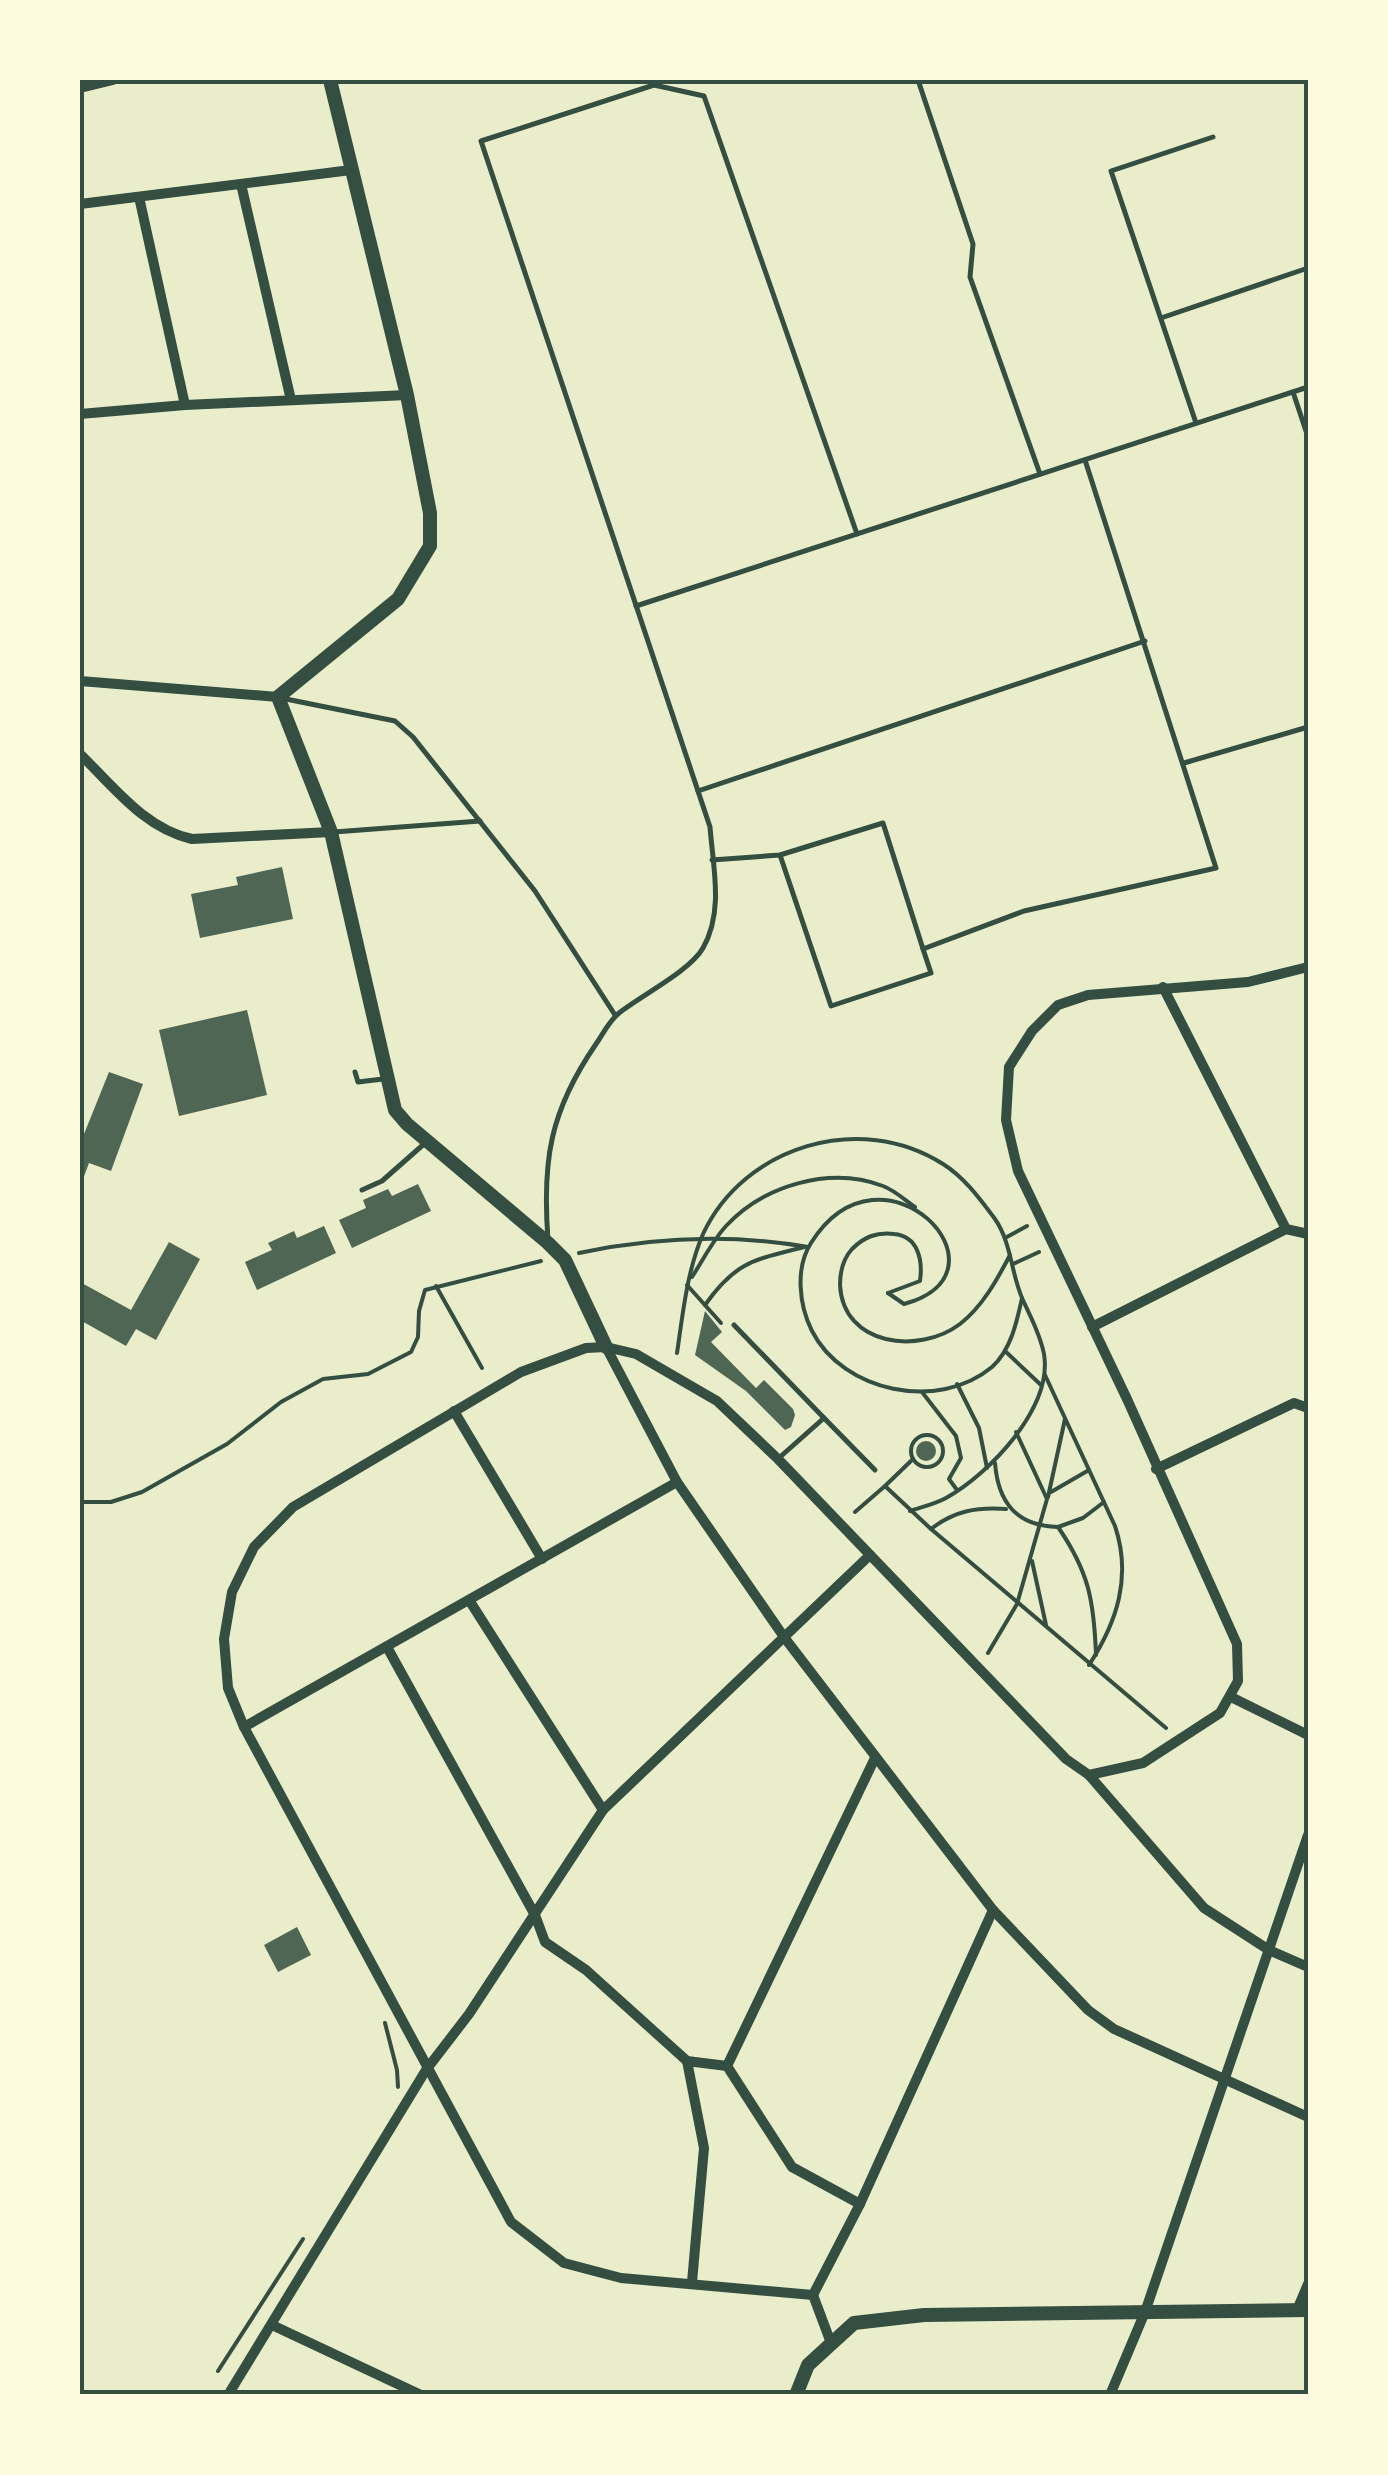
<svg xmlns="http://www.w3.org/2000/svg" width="1388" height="2475" font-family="'DM Sans',sans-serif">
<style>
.building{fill:#4f6655}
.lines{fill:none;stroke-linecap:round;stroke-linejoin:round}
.path{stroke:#344e41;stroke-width:4}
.service{stroke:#344e41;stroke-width:5}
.minor{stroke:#344e41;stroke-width:10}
.tertiary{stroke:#344e41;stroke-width:14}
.neatline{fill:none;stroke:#344e41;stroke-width:4}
</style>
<rect width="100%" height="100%" fill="#e9edc9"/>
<g class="building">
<path d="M282,867L293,919L200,938L191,894L238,885L236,877Z"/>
<path d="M247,1010L267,1095L179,1116L159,1030Z"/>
<path d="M109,1072L143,1084L111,1171L89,1163L80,1187V1144Z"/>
<path d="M418,1184L431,1211L352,1248L339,1220L366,1208L363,1200L388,1189L392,1196Z"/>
<path d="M324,1226L336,1253L257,1290L245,1262L272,1250L268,1243L294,1231L297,1238Z"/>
<path d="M169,1242L200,1259L156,1340L136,1329L126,1346L80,1320V1282L131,1310Z"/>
<path d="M705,1311L722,1332L711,1342L756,1388L764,1380L793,1409L795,1415L791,1427L785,1430L746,1391L695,1355Z"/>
<circle cx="926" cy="1451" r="10"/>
<path d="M297,1927L311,1955L278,1972L264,1945Z"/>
</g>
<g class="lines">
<g class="path">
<path d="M1005,1238L1027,1226"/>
<path d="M579,1253C655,1237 732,1234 808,1247"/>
<path d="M1013,1264L1039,1252"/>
<path d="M692,1277C703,1260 713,1240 726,1226C764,1185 830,1166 883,1186C894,1190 905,1200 915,1207"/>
<path d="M687,1285L721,1323"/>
<path d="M436,1286L482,1368"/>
<path d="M888,1293L904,1304C1020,1273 883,1129 811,1243C795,1268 799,1305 812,1331C843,1392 938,1412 992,1367C1011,1350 1017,1321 1022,1298"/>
<path d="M888,1293L920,1281C923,1260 918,1236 894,1234C876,1232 864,1237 852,1249C843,1259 840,1272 840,1285C843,1346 919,1355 960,1324C982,1307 997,1280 1010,1255"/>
<path d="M705,1305C736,1261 754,1260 804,1247"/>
<path d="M1005,1351L1041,1385"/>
<path d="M677,1353C683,1313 687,1271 703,1234C744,1146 860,1111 943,1164C964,1177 980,1199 995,1219C1011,1242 1011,1272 1022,1298C1030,1316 1040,1333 1044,1354C1053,1408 989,1474 946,1498C935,1504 922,1507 910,1511"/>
<path d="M1045,1375L1115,1526C1132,1577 1117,1622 1089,1665"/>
<path d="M957,1384L979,1428L987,1468"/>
<path d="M922,1392L956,1436L961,1458L949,1479L957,1490"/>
<circle cx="927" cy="1451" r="16"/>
<path d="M995,1463C998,1502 1016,1526 1058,1527C1089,1572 1094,1601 1096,1655"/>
<path d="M885,1486L913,1459"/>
<path d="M1051,1492L1089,1470"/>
<path d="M1048,1497L1065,1419"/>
<path d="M80,1502H111L142,1492L227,1444L281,1402L323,1379L368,1374L411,1352L418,1337L419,1311L425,1290L541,1261"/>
<path d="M855,1512L885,1486L931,1529L1166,1728"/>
<path d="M1058,1527L1083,1518L1104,1502"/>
<path d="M931,1529C954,1511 976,1507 1006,1509"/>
<path d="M1032,1561L1046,1625"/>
<path d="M988,1653L1017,1604L1047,1499L1016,1432"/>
<path d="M385,2023L397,2070L398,2087"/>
<path d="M218,2371L303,2239"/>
</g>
<g class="service">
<path d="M918,80L973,244L970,277L1040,474"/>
<path d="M1161,318L1308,268"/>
<path d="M1293,392L1308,437"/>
<path d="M1196,423L1111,171L1213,137"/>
<path d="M636,606L1308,387"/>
<path d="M281,698L395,721L413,737L535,891L615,1015"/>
<path d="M1184,763L1308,727"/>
<path d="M698,791L1145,641"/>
<path d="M334,832L480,821"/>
<path d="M780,855L831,1006L931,973L923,949"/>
<path d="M712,860L780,855L883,823L923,949L1024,911L1216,868L1085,460"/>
<path d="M355,1072L358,1082L383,1079"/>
<path d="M362,1190L382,1181L424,1144"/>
<path d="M548,1240C542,1160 550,1111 596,1044C603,1034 609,1021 619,1013C640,996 690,971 703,948C724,911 713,867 710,827L481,141L654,85L704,96L857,534"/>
<path d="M734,1325L824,1418"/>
<path d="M780,1457L824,1418L875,1470"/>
</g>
<g class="minor">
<path d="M80,88L113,80"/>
<path d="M241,184L291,400"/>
<path d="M139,197L185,405"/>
<path d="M80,204L351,170"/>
<path d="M80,414L185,405L407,395"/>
<path d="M80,681L278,697"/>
<path d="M80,754C113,786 145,829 192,839L331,832"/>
<path d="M1163,987L1286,1229L1308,1234"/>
<path d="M1092,1327L1286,1229"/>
<path d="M606,1347L677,1482L784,1637L993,1910L1088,2010L1114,2029L1308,2117"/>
<path d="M454,1411L542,1559"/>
<path d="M1156,1469L1294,1403L1308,1408"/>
<path d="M469,1600L603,1810"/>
<path d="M387,1647L535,1915L545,1942L586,1970L687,2061L727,2066"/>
<path d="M1231,1697L1308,1735"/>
<path d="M244,1727L677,1482"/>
<path d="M1089,1775L1204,1908L1269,1950L1308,1967"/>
<path d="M687,2061L704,2148L692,2282"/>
<path d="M727,2066L875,1758"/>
<path d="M727,2066L792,2167L860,2204"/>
<path d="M813,2295L860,2204L993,1910"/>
<path d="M1297,2310L1308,2284"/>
<path d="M272,2325L421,2395"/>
<path d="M831,2343L813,2295L621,2278L564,2263L511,2222L244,1727L228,1688L224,1639L232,1592L254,1547L293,1507L521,1372L586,1348L606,1347L636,1354L717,1401L778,1459L1066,1759L1089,1775L1143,1763L1220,1713L1238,1681L1237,1644L1127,1399L1018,1171L1006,1120L1009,1067L1032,1031L1058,1005L1088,995L1248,982L1308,967"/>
<path d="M228,2395L426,2070L469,2014L603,1810L870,1555"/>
<path d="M1110,2395L1145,2312L1308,1835"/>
</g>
<g class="tertiary">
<path d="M330,80L407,395L430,513V546L398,599L278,697L331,832L395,1110L407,1124L548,1243L565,1260L606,1347"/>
<path d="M796,2395L808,2365L854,2323L924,2315L1308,2310"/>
</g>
</g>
<rect width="1388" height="2475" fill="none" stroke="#fefae0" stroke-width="165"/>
<rect x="82" y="82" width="1224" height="2310" class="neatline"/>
</svg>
